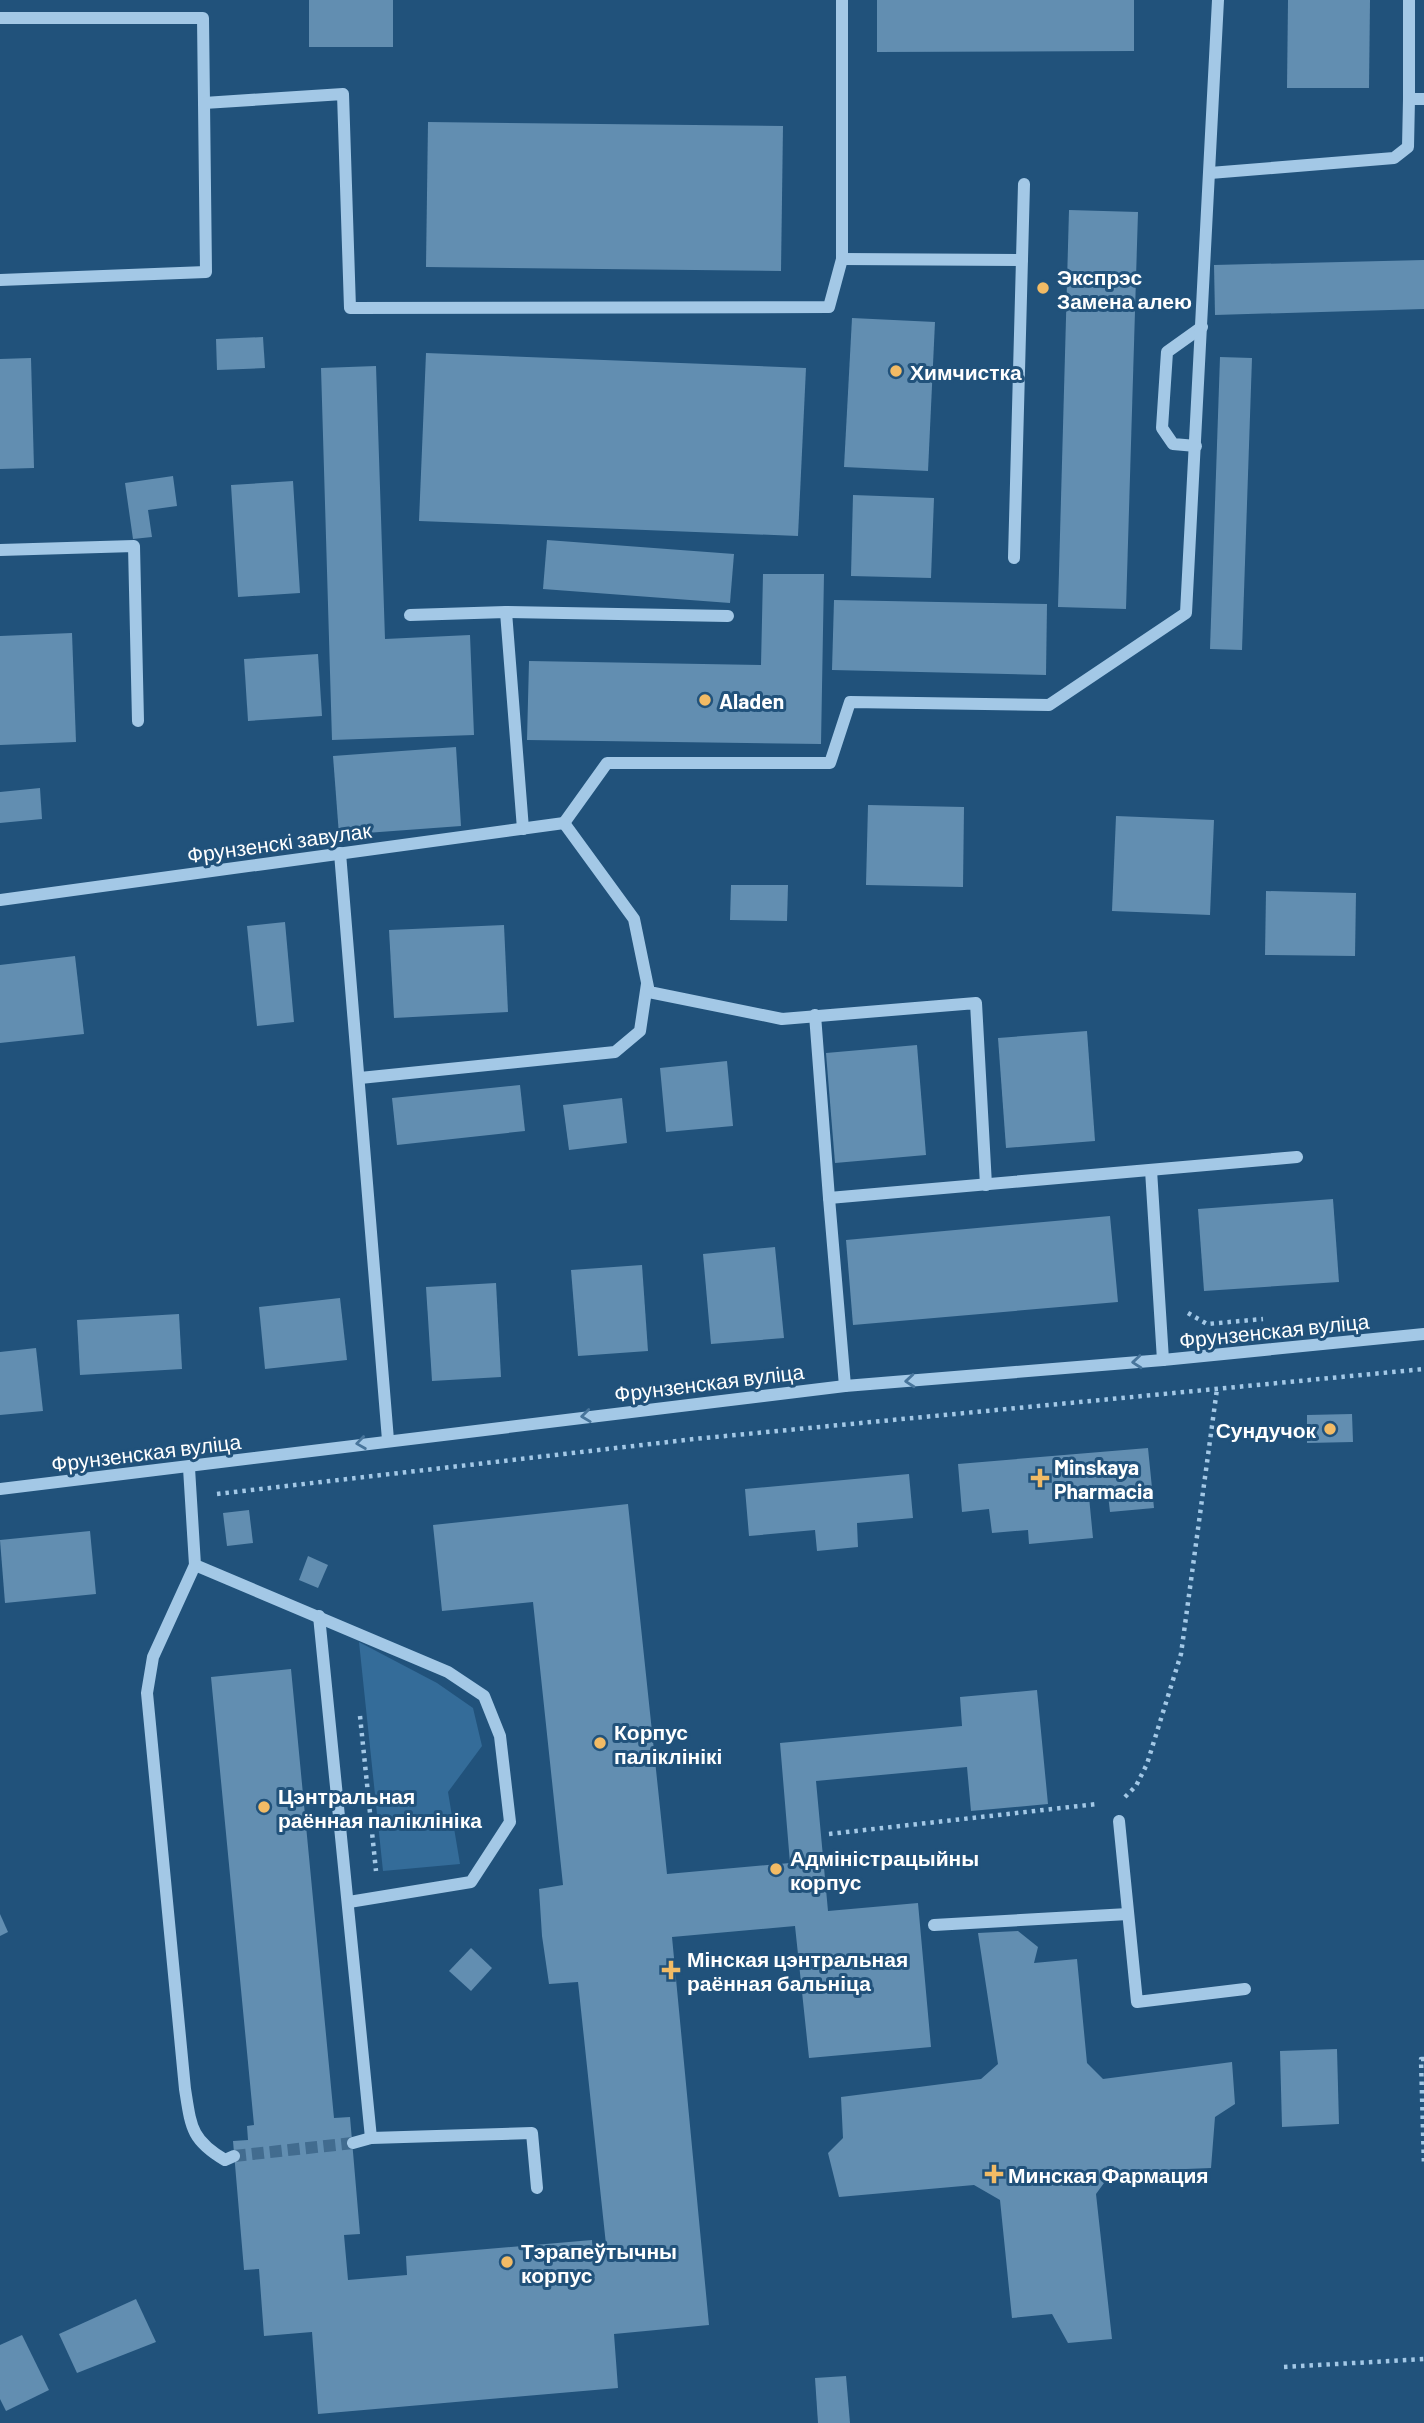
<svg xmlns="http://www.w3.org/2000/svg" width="1424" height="2423" font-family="Barlow,sans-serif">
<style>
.green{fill:#346c99}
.building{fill:#628eb1}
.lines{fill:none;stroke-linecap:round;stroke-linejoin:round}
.minor-tunnel{stroke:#426c8f;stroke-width:12;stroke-dasharray:12 6;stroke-linecap:butt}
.path{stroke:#a3c8e6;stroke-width:4.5;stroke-dasharray:3.5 5;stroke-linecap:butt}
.minor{stroke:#a3c8e6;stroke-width:12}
.oneway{stroke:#48759b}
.poi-dot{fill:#f2bb65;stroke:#21527b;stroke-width:2.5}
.labels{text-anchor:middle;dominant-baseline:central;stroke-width:6;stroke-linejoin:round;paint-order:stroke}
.poi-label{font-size:21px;font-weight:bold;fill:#fff;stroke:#21527b;text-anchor:start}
.street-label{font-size:21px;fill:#fff;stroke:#21527b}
</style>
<rect width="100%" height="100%" fill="#21527b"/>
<path class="green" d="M359,1642L437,1683L473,1708L482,1746L448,1792L460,1864L383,1871Z"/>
<g class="building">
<rect x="309" y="0" width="84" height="47"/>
<path d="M877,0H1134V51L877,52Z"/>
<path d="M1288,0H1370L1369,88H1287Z"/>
<path d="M428,122L783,126L781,271L426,267Z"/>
<path d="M1069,210L1138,212L1126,609L1058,607Z"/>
<path d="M1424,260V309L1215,315L1214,265Z"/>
<path d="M852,318L935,322L928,471L844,467Z"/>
<path d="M263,337L265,368L217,370L216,339Z"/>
<path d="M426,353L806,368L798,536L419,521Z"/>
<path d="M1220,357L1252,358L1242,650L1210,649Z"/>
<path d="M31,358L34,468L0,469V359Z"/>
<path d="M376,366L385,639L470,635L474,735L332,740L321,368Z"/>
<path d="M173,476L177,506L148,510L152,537L133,539L125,483Z"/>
<path d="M293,481L300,593L238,597L231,485Z"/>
<path d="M853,495L934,498L931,578L851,576Z"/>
<path d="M547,540L734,554L730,603L543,589Z"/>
<path d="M763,574H824L821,744L527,740L529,661L761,665Z"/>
<path d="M834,600L1047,604L1046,675L832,670Z"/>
<path d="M72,633L76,742L0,745V636Z"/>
<path d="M318,654L322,716L248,721L244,659Z"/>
<path d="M456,747L461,826L339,835L333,756Z"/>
<path d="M40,788L42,819L0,823V792Z"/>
<path d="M868,805L964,807L963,887L866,885Z"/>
<path d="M1116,816L1214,820L1210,915L1112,911Z"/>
<path d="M731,885H788L787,921L730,920Z"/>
<path d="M1266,891L1356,893L1355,956L1265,955Z"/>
<path d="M285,922L294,1022L257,1026L247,926Z"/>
<path d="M504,925L508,1012L394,1018L389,930Z"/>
<path d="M75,956L84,1034L0,1043V965Z"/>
<path d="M1087,1031L1095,1141L1006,1148L998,1038Z"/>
<path d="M917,1045L926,1155L835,1163L826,1053Z"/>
<path d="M727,1061L733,1126L666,1132L660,1068Z"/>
<path d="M520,1085L525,1131L397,1145L392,1098Z"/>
<path d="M622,1098L627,1143L569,1150L563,1105Z"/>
<path d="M1333,1199L1339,1282L1204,1291L1198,1209Z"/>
<path d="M1110,1216L1118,1302L853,1325L846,1240Z"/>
<path d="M775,1247L784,1338L711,1344L703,1254Z"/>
<path d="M642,1265L648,1351L578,1356L571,1270Z"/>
<path d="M496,1283L501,1377L432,1381L426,1287Z"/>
<path d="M340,1298L347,1360L265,1369L259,1307Z"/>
<path d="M179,1314L182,1369L80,1375L77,1320Z"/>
<path d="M36,1348L43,1411L0,1415V1352Z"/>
<path d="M1352,1414L1353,1442L1307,1443V1415Z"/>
<path d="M1148,1448L1154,1508L1110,1512L1108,1495L1089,1497L1093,1538L1029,1544L1028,1530L992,1533L989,1509L962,1512L958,1464Z"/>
<path d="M909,1474L913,1518L857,1523L858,1547L817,1551L815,1530L749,1536L745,1489Z"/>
<path d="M628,1504L667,1874L790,1863L780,1743L962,1726L960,1697L1037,1690L1048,1804L971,1811L967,1767L816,1781L828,1911L918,1903L931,2047L809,2058L795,1926L672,1937L709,2325L614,2334L618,2388L318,2414L312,2332L264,2336L259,2269L244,2270L233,2141L248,2140L247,2126L254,2125L211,1677L291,1669L334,2118L350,2117L360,2234L344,2235L348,2280L407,2275L406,2256L592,2240L593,2255L607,2254L578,1982L549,1984L542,1936L539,1889L563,1885L533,1602L442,1611L433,1525Z"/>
<path d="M249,1510L253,1543L227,1546L223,1513Z"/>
<path d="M90,1531L96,1594L5,1603L0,1540Z"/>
<path d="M308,1556L328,1565L318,1588L299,1580Z"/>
<path d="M0,1914L8,1932L0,1936Z"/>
<path d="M1018,1931L1038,1947L1034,1963L1077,1959L1087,2063L1103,2079L1232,2062L1235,2104L1215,2117L1211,2168L1112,2172L1096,2194L1112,2339L1068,2343L1052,2314L1012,2318L1000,2200L974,2185L839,2197L828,2153L843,2138L841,2097L981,2079L998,2064L978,1933Z"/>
<path d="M471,1948L492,1968L471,1991L449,1971Z"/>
<path d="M1337,2049L1339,2124L1282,2127L1280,2051Z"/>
<path d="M136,2299L156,2342L77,2373L59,2334Z"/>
<path d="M22,2335L49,2390L6,2411L0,2399V2345Z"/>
<path d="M846,2376L850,2423H818L815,2378Z"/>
</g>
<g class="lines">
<path class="minor-tunnel" d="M234,2156L353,2143"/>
<g class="path">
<path d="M1188,1313L1207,1324L1263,1319"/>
<path d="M217,1494L694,1439L1424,1369"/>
<path d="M360,1716L376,1871"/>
<path d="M1125,1797L1136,1786L1147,1764L1181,1654L1217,1389"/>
<path d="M829,1834L1097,1804"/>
<path d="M1424,2059H1421L1424,2166"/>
<path d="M1284,2367L1424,2359"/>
</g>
<g class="minor">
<path d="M0,18H203L206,272L0,280"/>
<path d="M1409,99V0"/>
<path d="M204,103L343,94L350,308L829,307L842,259V0"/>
<path d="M1210,173L1394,158L1408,147L1409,99H1424"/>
<path d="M842,259L1022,260"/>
<path d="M1196,446L1173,444L1162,428L1167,352L1202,327"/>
<path d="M0,550L134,546L138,721"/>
<path d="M1014,558L1024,184"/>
<path d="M506,612L728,616"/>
<path d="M410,615L506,612L523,829"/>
<path d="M564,823L607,763H830L850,702L1049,705L1186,613L1218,0"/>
<path d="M564,823L634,919L649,992L782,1019L976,1003L986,1185"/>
<path d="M340,853L388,1440"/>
<path d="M0,900L564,823"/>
<path d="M815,1015L829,1198L1297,1157"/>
<path d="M360,1078L615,1052L640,1031L647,984"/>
<path d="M1151,1170L1163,1360"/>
<path d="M829,1198L845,1386"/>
<path d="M189,1468L195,1565L448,1672L484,1696L500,1736L510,1822L471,1882L349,1902"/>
<path d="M0,1489L845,1386L1163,1360L1424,1334"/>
<path d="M195,1565L153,1657L147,1693L185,2089C191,2127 191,2140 225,2160L234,2156"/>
<path d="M319,1616L371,2138"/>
<path d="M1119,1821L1137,2002L1245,1989"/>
<path d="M934,1925L1128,1914"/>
<path d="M353,2143L371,2138L532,2133L537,2188"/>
</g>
</g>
<defs><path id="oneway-chevron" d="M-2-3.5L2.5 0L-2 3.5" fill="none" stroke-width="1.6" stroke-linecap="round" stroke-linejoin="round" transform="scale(1.75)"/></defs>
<g class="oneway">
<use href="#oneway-chevron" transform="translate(1137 1362) rotate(175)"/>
<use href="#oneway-chevron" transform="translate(910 1381) rotate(175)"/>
<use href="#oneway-chevron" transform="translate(586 1416) rotate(173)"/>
<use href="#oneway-chevron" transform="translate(361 1443) rotate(172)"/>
</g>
<g class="poi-dot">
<circle cx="1043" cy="288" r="7"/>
<circle cx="896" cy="371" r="7"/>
<circle cx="705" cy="700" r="7"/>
<circle cx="1330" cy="1429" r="7"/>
<path d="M1036.5 1467.5h7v7h7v7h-7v7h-7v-7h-7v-7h7z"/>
<circle cx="600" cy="1743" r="7"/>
<circle cx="264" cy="1807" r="7"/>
<circle cx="776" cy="1869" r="7"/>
<path d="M667.5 1959.5h7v7h7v7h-7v7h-7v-7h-7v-7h7z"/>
<path d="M990.5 2163.5h7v7h7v7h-7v7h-7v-7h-7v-7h7z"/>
<circle cx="507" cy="2262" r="7"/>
</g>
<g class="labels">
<g class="poi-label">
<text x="1057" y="276">Экспрэс<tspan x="1057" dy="24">Замена алею</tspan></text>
<text x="910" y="371">Химчистка</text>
<text x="719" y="700">Aladen</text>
<text x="1316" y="1429" text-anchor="end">Сундучок</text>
<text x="1054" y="1466">Minskaya<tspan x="1054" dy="24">Pharmacia</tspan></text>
<text x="614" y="1731">Корпус<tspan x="614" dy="24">паліклінікі</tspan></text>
<text x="278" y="1795">Цэнтральная<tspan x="278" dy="24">раённая паліклініка</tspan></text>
<text x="790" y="1857">Адміністрацыйны<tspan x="790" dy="24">корпус</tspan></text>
<text x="687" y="1958">Мінская цэнтральная<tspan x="687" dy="24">раённая бальніца</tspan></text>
<text x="1008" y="2174">Минская Фармация</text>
<text x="521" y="2250">Тэрапеўтычны<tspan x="521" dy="24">корпус</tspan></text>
</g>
<g class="street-label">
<text transform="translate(279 842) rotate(-8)">Фрунзенскі завулак</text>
<text transform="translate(1274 1330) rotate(-6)">Фрунзенская вуліца</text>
<text transform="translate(709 1382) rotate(-7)">Фрунзенская вуліца</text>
<text transform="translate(146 1452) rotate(-7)">Фрунзенская вуліца</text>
</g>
</g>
</svg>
